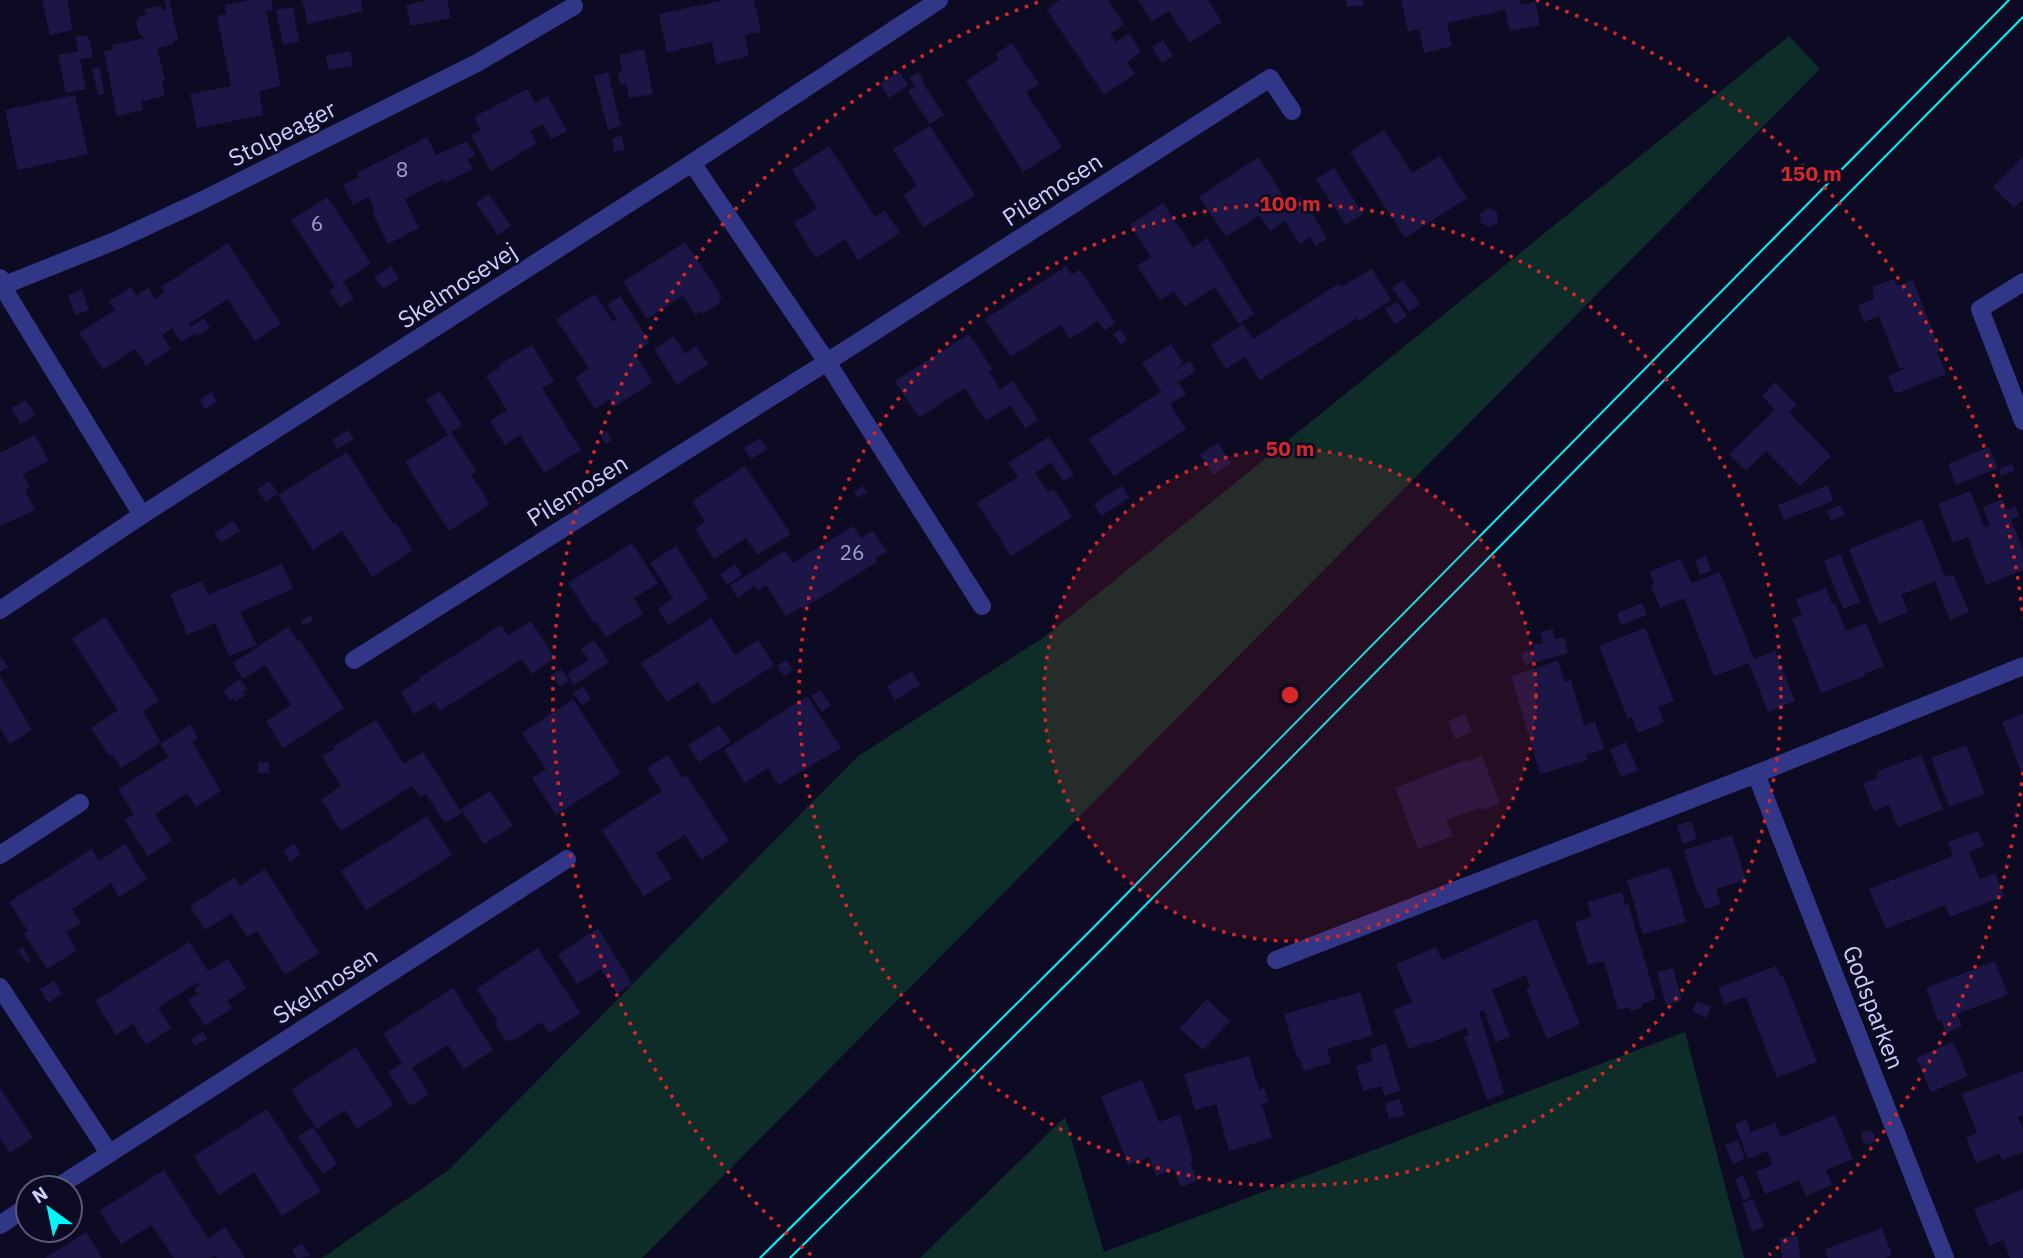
<svg xmlns="http://www.w3.org/2000/svg" width="2023" height="1258" font-family="'IBM Plex Sans',sans-serif">
<style>
.green{fill:#0e2d29}
.building{fill:#1b1645}
.lines{fill:none;stroke-linecap:round;stroke-linejoin:round}
.street{stroke:#323686;stroke-width:18}
.tram{stroke:#00f5f8;stroke-width:2}
.ring{fill:none;stroke:#d62828;stroke-width:3.5;stroke-dasharray:3.5 7}
.labels{text-anchor:middle;dominant-baseline:central;stroke-width:5;stroke-linejoin:round;paint-order:stroke}
.number-label{font-size:21px;fill:#a19fd0}
.street-label{font-size:24px;fill:#cecdff;stroke:#0d0b23}
.centre{fill:#d62828;stroke:#0d0b23;stroke-width:3.5}
.ring-label{font-size:21px;text-anchor:middle;font-weight:bold;fill:#d62828;stroke:#0d0b23;stroke-width:5;stroke-linejoin:round;paint-order:stroke}
</style>
<rect width="100%" height="100%" fill="#0d0b23"/>
<g class="green">
<path d="M1789,36L1820,69L642,1258H322L450,1169L858,756L1043,638Z"/>
<path d="M1685,1032L1744,1258H920L1065,1117L1104,1252Z"/>
</g>
<g class="building">
<path d="M42,0H67L73,30L50,35Z"/>
<path d="M164,0H169L178,40L173,41L174,44L157,48L165,80L162,81L165,96L141,101L143,110L117,116L104,51L113,49L112,45L145,38L139,33L136,22L140,16L146,14L144,9L161,6L163,11L166,9Z"/>
<path d="M249,0H271L273,10L266,11L281,86L259,91L263,115L197,128L190,94L231,86L217,16L226,14L225,5Z"/>
<path d="M302,0H361L363,11L308,24Z"/>
<path d="M428,0H447L451,18L411,26L406,5Z"/>
<path d="M724,0H754L761,32L745,35L749,56L716,64L712,42L667,52L659,14Z"/>
<path d="M1060,0H1108L1124,25L1110,34L1116,42L1129,33L1141,52L1127,62L1135,74L1104,95L1047,10Z"/>
<path d="M1138,0H1208L1222,22L1189,43L1169,11L1152,21Z"/>
<path d="M1346,0H1363L1364,5L1347,7Z"/>
<path d="M1401,0H1520L1521,5L1535,2L1540,25L1510,31L1505,10L1447,23L1452,46L1424,53L1419,29L1408,32Z"/>
<path d="M293,7L299,42L283,45L276,10Z"/>
<path d="M88,35L93,57L80,59L86,89L66,93L58,55L78,51L75,37Z"/>
<path d="M1163,40L1173,56L1162,63L1152,47Z"/>
<path d="M1012,43L1039,84L1026,92L1062,147L1023,172L966,81L999,59L996,54Z"/>
<path d="M644,49L653,94L629,98L626,83L620,84L618,72H622L619,55Z"/>
<path d="M350,51L353,66L329,70L326,56Z"/>
<path d="M99,67L105,94L98,95L92,68Z"/>
<path d="M899,71L908,85L889,98L880,84Z"/>
<path d="M608,72L621,126L608,130L594,76Z"/>
<path d="M918,72L924,81L922,82L944,115L930,124L908,91L915,86L909,78Z"/>
<path d="M527,89L535,103L548,96L567,131L551,139L543,124L530,131L537,143L491,171L471,135L481,130L474,117Z"/>
<path d="M75,95L88,154L18,170L5,110Z"/>
<path d="M930,126L975,195L924,227L903,195L917,186L893,149Z"/>
<path d="M1384,130L1412,173L1440,156L1467,198L1405,238L1350,152Z"/>
<path d="M622,136L625,150L614,152L612,138Z"/>
<path d="M427,137L436,155L467,141L475,155L467,160L473,169L445,183L444,179L405,199L419,228L388,244L372,212L375,210L369,197L353,205L343,185L359,177L357,173Z"/>
<path d="M829,146L875,217L885,211L900,233L858,260L845,239L816,258L794,223L817,208L792,170Z"/>
<path d="M1258,157L1289,205L1302,196L1327,239L1316,246L1310,237L1300,244L1285,221L1270,231L1259,215L1226,237L1199,197Z"/>
<path d="M2023,157V199L2014,208L1993,187Z"/>
<path d="M1334,168L1363,214L1346,225L1316,179Z"/>
<path d="M489,194L511,226L498,235L476,203Z"/>
<path d="M328,197L371,264L343,282L354,299L340,307L329,290L335,287L291,220Z"/>
<path d="M1163,203L1193,248L1207,238L1254,314L1239,324L1215,287L1184,307L1174,291L1160,300L1137,266L1151,257L1130,225Z"/>
<path d="M1488,208L1497,212L1498,222L1490,227L1481,223L1480,214Z"/>
<path d="M685,242L722,297L718,300L720,303L702,314L700,311L695,315L683,295L647,319L623,282Z"/>
<path d="M228,243L281,324L255,341L228,299L189,324L191,327L204,318L210,328L197,336L195,333L181,342L172,328L162,335L171,349L146,366L135,349L103,370L79,333L115,310L109,301L131,287L136,296L148,288L155,299L165,292L161,287Z"/>
<path d="M391,266L399,279L383,289L374,277Z"/>
<path d="M1066,266L1072,275L1080,269L1115,323L1104,331L1098,321L1070,339L1060,325L1011,357L985,319Z"/>
<path d="M1372,269L1391,300L1359,321L1357,318L1260,380L1244,357L1226,369L1211,345L1243,324L1253,339L1338,284L1341,287Z"/>
<path d="M1894,279L1897,286L1913,280L1940,350L1937,352L1946,374L1895,394L1888,376L1904,369L1903,367L1899,368L1879,316L1864,322L1858,305L1874,299L1872,287Z"/>
<path d="M1403,280L1420,304L1409,312L1392,288Z"/>
<path d="M82,290L89,310L75,315L68,295Z"/>
<path d="M595,294L613,322L617,319L607,305L620,296L650,342L634,353L653,382L614,407L609,400L595,409L575,378L589,368L556,319Z"/>
<path d="M1397,302L1407,316L1395,324L1385,309Z"/>
<path d="M1120,329L1127,339L1121,345L1113,334Z"/>
<path d="M969,334L993,370L989,372L1000,389L1013,381L1038,420L1025,428L1010,405L986,421L965,388L919,418L895,381Z"/>
<path d="M674,336L685,354L696,346L708,364L677,385L654,349Z"/>
<path d="M1171,344L1183,363L1172,373L1190,361L1196,371L1178,382L1186,394L1170,404L1186,429L1114,476L1089,439L1163,390H1160L1142,363Z"/>
<path d="M532,345L554,381L542,388L581,450L544,473L520,435L505,445L490,421L507,410L486,376L501,367L499,365Z"/>
<path d="M1775,382L1797,405L1789,412L1831,456L1800,486L1766,451L1746,471L1729,454L1775,410L1762,396Z"/>
<path d="M440,391L462,425L451,432L476,471L471,475L490,504L449,531L405,462L448,435L426,400Z"/>
<path d="M212,392L217,402L205,409L200,400Z"/>
<path d="M26,400L35,416L20,424L11,408Z"/>
<path d="M348,430L354,439L337,449L332,440Z"/>
<path d="M607,431L612,440L605,444L600,435Z"/>
<path d="M35,435L49,461L23,474L30,487L25,490L35,510L0,526V453Z"/>
<path d="M1049,437L1074,475L1064,482L1051,462L1035,473L1048,492L1054,489L1072,517L1011,556L977,503L1018,477L1008,463Z"/>
<path d="M760,438L767,449L751,459L744,448Z"/>
<path d="M1218,443L1231,463L1213,475L1200,455Z"/>
<path d="M1989,447L1998,468L1956,485L1948,464Z"/>
<path d="M347,452L393,524L395,522L413,550L372,577L342,531L313,550L278,495Z"/>
<path d="M2012,464L2014,471L2001,476L1999,469Z"/>
<path d="M745,466L791,534L757,555L746,538L714,559L695,529L705,522L692,501Z"/>
<path d="M269,481L278,493L266,502L257,490Z"/>
<path d="M1828,485L1833,501L1784,520L1778,505Z"/>
<path d="M863,486L867,492L858,498L854,492Z"/>
<path d="M1122,486L1129,498L1101,516L1094,504Z"/>
<path d="M1970,491L1984,527L1990,525L1983,507L2003,499L2007,510L2015,506L2019,516L2011,520L2023,550V570L1986,585L1968,537L1953,543L1938,504Z"/>
<path d="M1840,505L1845,515L1831,521L1827,511Z"/>
<path d="M1922,519L1945,577L1953,574L1969,612L1950,620L1935,581L1901,595L1908,612L1879,624L1849,549Z"/>
<path d="M233,521L240,531L221,543L214,533Z"/>
<path d="M853,526L861,538L873,531L887,551L875,559L877,562L802,609L801,607L786,616L766,585L758,591L755,586L738,598L730,586L785,550L793,563Z"/>
<path d="M632,543L658,583L634,598L643,614L606,637L596,622L594,623L568,583Z"/>
<path d="M676,546L709,598L668,625L658,609L673,598L650,563Z"/>
<path d="M1840,554L1860,602L1843,609L1824,561Z"/>
<path d="M1706,556L1711,571L1700,575L1695,560Z"/>
<path d="M1680,559L1692,583L1720,572L1754,659L1775,651L1795,701L1768,712L1749,663L1714,676L1684,598L1660,608L1651,585L1654,584L1650,572Z"/>
<path d="M282,564L293,589L240,612L257,645L229,656L215,623L187,635L170,594L202,581L208,595Z"/>
<path d="M735,564L742,575L727,585L720,574Z"/>
<path d="M1826,588L1832,604L1835,603L1846,631L1866,623L1884,666L1864,674L1865,676L1821,693L1792,619L1802,615L1796,599Z"/>
<path d="M1642,603L1647,615L1621,625L1617,613Z"/>
<path d="M310,615L313,620L304,626L301,621Z"/>
<path d="M105,617L159,701L143,712L161,742L121,768L112,754L109,756L91,728L118,710L72,639Z"/>
<path d="M711,618L735,655L758,640L774,665L713,705L698,682L667,702L641,663Z"/>
<path d="M531,621L555,658L532,674L522,659L440,711L434,702L414,714L401,692L420,680L419,678L501,625L508,635Z"/>
<path d="M288,627L297,640L299,639L344,708L283,748L266,721L291,705L265,665L243,679L233,663Z"/>
<path d="M1645,628L1674,701L1658,707L1664,723L1638,733L1632,717L1628,719L1599,646Z"/>
<path d="M1553,629L1555,639L1564,637L1568,653L1525,665L1521,653L1534,649L1533,645L1543,643L1540,632Z"/>
<path d="M594,640L609,662L574,685L567,674L589,660L581,649Z"/>
<path d="M0,656L8,667L0,672Z"/>
<path d="M787,660L793,670L784,676L777,666Z"/>
<path d="M1558,661L1565,682L1571,680L1584,725L1595,721L1604,749L1586,755L1588,760L1540,774L1511,676Z"/>
<path d="M561,669L569,681L560,687L552,675Z"/>
<path d="M912,671L920,685L895,700L887,686Z"/>
<path d="M0,676L32,730L10,744L0,728Z"/>
<path d="M240,679L247,689L243,692L245,695L236,701L233,698L230,700L223,691Z"/>
<path d="M583,687L591,699L582,705L573,693Z"/>
<path d="M820,690L831,705L822,712L811,696Z"/>
<path d="M807,696L841,748L778,785L768,768L745,783L724,750Z"/>
<path d="M573,699L621,773L556,815L532,778L546,769L522,733Z"/>
<path d="M1465,714L1472,732L1455,739L1448,721Z"/>
<path d="M2023,714V776L2002,722Z"/>
<path d="M376,720L404,764L423,752L462,813L445,823L426,794L420,797L412,786L341,831L321,800L341,786L322,756L335,749L334,746Z"/>
<path d="M190,725L198,738L192,742L221,791L196,807L187,793L155,814L172,841L148,856L125,820L134,814L118,789L169,757L160,744Z"/>
<path d="M720,725L731,742L699,762L688,745Z"/>
<path d="M1626,742L1638,770L1621,777L1610,749Z"/>
<path d="M1966,745L1985,794L1949,807L1931,758Z"/>
<path d="M668,755L682,778L686,775L729,841L701,860L685,835L656,853L672,878L644,896L602,830L662,791L647,768Z"/>
<path d="M1921,755L1943,809L1898,827L1889,805L1874,811L1863,784L1878,778L1876,772Z"/>
<path d="M1482,756L1500,804L1483,810L1482,807L1446,820L1453,836L1418,849L1395,788L1466,760L1467,762Z"/>
<rect x="258" y="762" width="11" height="11"/>
<path d="M490,791L513,826L484,844L461,809Z"/>
<path d="M427,816L452,855L366,910L341,871Z"/>
<path d="M1691,821L1697,839L1683,844L1677,825Z"/>
<path d="M1978,831L1984,846L1969,852L1980,879L1995,873L2004,896L1950,917L1945,905L1886,929L1869,889L1953,856L1948,842Z"/>
<path d="M1732,835L1746,880L1716,889L1721,904L1705,909L1700,895H1698L1684,850Z"/>
<path d="M125,844L147,879L119,897L111,883L72,909L81,923L66,932L77,950L47,969L24,933L28,931L9,902L92,849L99,861Z"/>
<path d="M294,844L301,854L290,862L283,851Z"/>
<path d="M1670,867L1686,922L1643,934L1627,880Z"/>
<path d="M265,869L319,953L285,975L257,931L247,937L232,913L205,930L190,906L234,877L240,886Z"/>
<path d="M1622,892L1625,905L1628,904L1656,999L1642,1004L1643,1007L1631,1011L1629,1007L1618,1010L1604,961L1588,965L1575,922L1591,917L1587,902Z"/>
<path d="M1536,919L1580,1024L1547,1039L1526,989L1530,987L1526,975L1492,990L1510,1036L1496,1042L1484,1010L1479,1012L1504,1093L1487,1100L1464,1036L1469,1035L1466,1028L1427,1044V1042L1409,1049L1393,1010L1412,1003L1396,964L1436,947L1442,960Z"/>
<path d="M598,928L632,984L617,994L601,969L577,984L558,955Z"/>
<path d="M189,942L208,971L228,959L246,988L227,1001L232,1008L205,1026L188,1000L198,994L194,989L200,985L198,982L158,1008L171,1028L146,1045L133,1024L116,1035L95,1001Z"/>
<path d="M23,947L31,960L27,963L18,950Z"/>
<path d="M538,948L581,1013L549,1033L542,1022L513,1041L512,1039L506,1042L495,1024L498,1022L476,989Z"/>
<path d="M1995,961L2008,995L1957,1014L1962,1026L1946,1033L1941,1020L1938,1021L1926,988Z"/>
<path d="M1776,966L1781,977L1783,976L1817,1062L1777,1078L1746,997L1724,1004L1718,988Z"/>
<path d="M1673,968L1682,1001L1666,1005L1657,972Z"/>
<path d="M54,981L62,994L48,1003L40,989Z"/>
<path d="M453,988L493,1050L464,1069L448,1045L412,1068L429,1094L410,1106L388,1072L402,1063L383,1034Z"/>
<path d="M1360,992L1373,1035L1327,1049L1331,1063L1304,1071L1299,1057L1297,1058L1284,1014Z"/>
<path d="M1207,999L1230,1021L1203,1050L1180,1028Z"/>
<path d="M1697,1001L1711,1007L1706,1018L1692,1011Z"/>
<path d="M203,1032L207,1039L195,1046L191,1039Z"/>
<path d="M1953,1042L1968,1076L1931,1092L1916,1058Z"/>
<path d="M1386,1043L1400,1091L1385,1096L1381,1086L1363,1091L1356,1066L1373,1061L1370,1049Z"/>
<path d="M356,1047L394,1105L357,1129L345,1110L317,1129L291,1090Z"/>
<path d="M1249,1056L1259,1090L1264,1088L1269,1102L1262,1104L1272,1138L1229,1151L1216,1104L1195,1110L1184,1074Z"/>
<path d="M2023,1071V1115L2018,1117L2023,1129V1152L2002,1160L1999,1154L1976,1163L1966,1137L1977,1133L1962,1094Z"/>
<path d="M1142,1080L1159,1122L1180,1114L1193,1162L1190,1163L1197,1181L1181,1187L1174,1169L1156,1176L1149,1157L1128,1165L1101,1096Z"/>
<path d="M0,1088L33,1138L10,1153L0,1138Z"/>
<path d="M1400,1099L1404,1116L1389,1119L1385,1103Z"/>
<path d="M267,1109L321,1191L282,1216L254,1172L219,1195L194,1156Z"/>
<path d="M1835,1115L1853,1159L1826,1170L1832,1185L1806,1196L1799,1180L1765,1194L1756,1172L1772,1165L1767,1151L1748,1159L1735,1124L1746,1120L1751,1132L1775,1123L1781,1137Z"/>
<path d="M313,1127L337,1164L323,1174L298,1137Z"/>
<circle cx="1868" cy="1137" r="7"/>
<path d="M1738,1140L1745,1159L1733,1164L1725,1145Z"/>
<path d="M164,1170L208,1238L225,1227L245,1258H217L215,1255L210,1258H174L152,1225L121,1244L99,1211Z"/>
<path d="M1743,1175L1751,1197L1743,1200L1735,1179Z"/>
<path d="M2023,1189V1258H2010L2003,1240L1989,1246L1974,1209Z"/>
<path d="M1753,1199L1764,1227L1752,1231L1742,1203Z"/>
<path d="M1882,1228L1892,1255L1885,1258H1828L1825,1249Z"/>
<path d="M86,1232L102,1258H45Z"/>
<path d="M1798,1236L1800,1258H1782L1780,1238Z"/>
<path d="M302,1244L310,1256L297,1258L292,1250Z"/>
</g>
<g class="lines">
<g class="street">
<path d="M692,163L827,362L982,606"/>
<path d="M0,278L2,286L142,515"/>
<path d="M2023,282L1980,309L2023,421"/>
<path d="M0,287L117,240L203,200L477,63L574,6"/>
<path d="M0,610L142,515L692,163L939,0"/>
<path d="M354,660L827,362L1270,78L1292,111"/>
<path d="M1756,774L1945,1258"/>
<path d="M0,855L80,803"/>
<path d="M1276,960L1756,774L2023,666"/>
<path d="M0,987L109,1153"/>
<path d="M56,1188L567,859"/>
<path d="M0,1225L28,1206"/>
</g>
<g class="tram">
<path d="M760,1258L1091,930L2009,0"/>
<path d="M790,1258L1106,945L2023,17"/>
</g>
</g>
<circle cx="1290" cy="695" r="246" fill="#d62828" fill-opacity=".12"/>
<g class="ring">
<circle cx="1290" cy="695" r="246"/>
<circle cx="1290" cy="695" r="491"/>
<path d="M2023 772A737 737 0 0 1 1769 1255M811 1255A737 737 0 0 1 1044 0M1536 0A737 737 0 0 1 2023 618"/>
</g>
<g class="labels">
<g class="number-label">
<text x="402" y="169">8</text>
<text x="317" y="223">6</text>
<text x="852" y="552">26</text>
</g>
<g class="street-label">
<text transform="translate(282 133) rotate(-27)">Stolpeager</text>
<text transform="translate(1052 189) rotate(-33)">Pilemosen</text>
<text transform="translate(457 285) rotate(-33)">Skelmosevej</text>
<text transform="translate(577 490) rotate(-32)">Pilemosen</text>
<text transform="translate(325 985) rotate(-33)">Skelmosen</text>
<text transform="translate(1874 1007) rotate(69)">Godsparken</text>
</g>
</g>
<circle cx="1290" cy="695" r="10" class="centre"/>
<g class="ring-label">
<text x="1811" y="181">150 m</text>
<text x="1290" y="211">100 m</text>
<text x="1290" y="456">50 m</text>
</g>
<g transform="translate(49 1209) rotate(327)"><circle r="33" fill="#0d0b23" stroke="#5a597b" stroke-width="2"/>
<path d="M0-5L12 26L0 18L-12 26Z" fill="#00f5f8"/>
<text y="-10" font-size="19" font-weight="bold" text-anchor="middle" fill="#cecdff">N</text>
</g>
</svg>
